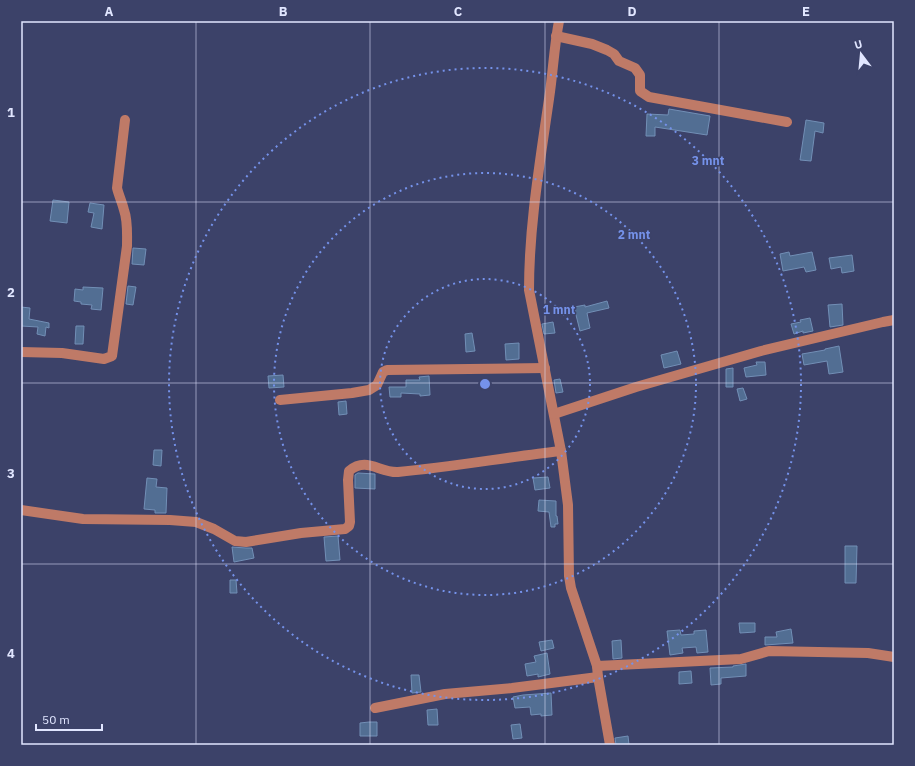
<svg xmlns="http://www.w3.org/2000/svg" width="915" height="766" font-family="'IBM Plex Sans',sans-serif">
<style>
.building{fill:#526e93;stroke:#728fb6}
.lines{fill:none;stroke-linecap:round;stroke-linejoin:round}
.minor{stroke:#bf7a67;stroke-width:10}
.grid{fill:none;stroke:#e1e6ff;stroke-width:1;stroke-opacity:0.55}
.ring{fill:none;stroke:#7592ea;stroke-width:2;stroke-dasharray:2 4}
.centre{fill:#7592ea;stroke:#3c4269;stroke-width:2}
.ring-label{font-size:12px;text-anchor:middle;font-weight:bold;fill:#7592ea;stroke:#3c4269;stroke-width:3;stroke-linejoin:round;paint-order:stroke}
.neatline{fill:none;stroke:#e1e6ff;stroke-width:1.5}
.grid-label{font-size:13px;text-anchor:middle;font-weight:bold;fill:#e1e6ff}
</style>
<rect width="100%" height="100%" fill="#3c4269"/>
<g class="building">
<path d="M669,109L710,116L707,135L655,127V136H646L647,114L668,115Z"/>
<path d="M806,120L824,123L823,133L815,131L811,161L800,160Z"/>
<path d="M53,200L69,202L67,223L50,221Z"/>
<path d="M90,203L104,205L102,229L91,227L94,213L88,212Z"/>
<path d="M133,248L146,249L144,265L132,264Z"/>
<path d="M789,252L790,256L812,252L816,270L806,272L804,267L783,271L780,254Z"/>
<path d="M852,255L854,271L842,273L841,267L831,269L829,258Z"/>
<path d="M128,286L136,287L133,305L126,304Z"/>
<path d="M83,287L103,288L101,310L91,309L92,305L81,304V302L74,301L75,289L83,290Z"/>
<path d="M607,301L609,308L587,313L590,328L580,331L574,307L585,305V307Z"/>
<path d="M842,304L843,325L830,327L828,305Z"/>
<path d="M21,307L30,308L29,319L49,323V328L46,327L45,336L37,334L38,327L21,326Z"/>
<path d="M810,318L813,331L803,333V331L794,334L791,324L801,322L800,320Z"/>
<path d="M553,322L555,333L544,334L542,324Z"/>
<path d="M76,326H84L83,344H75Z"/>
<path d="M472,333L475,351L466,352L465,334Z"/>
<path d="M519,343V359L506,360L505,344Z"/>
<path d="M839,346L843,372L829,374L827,361L804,365L802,354L825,350V349Z"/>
<path d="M677,351L681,364L664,368L661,355Z"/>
<path d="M756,362H765L766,375L746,377L744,368L757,365Z"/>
<path d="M733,368V387H726V369Z"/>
<path d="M283,375L284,387L269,388L268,376Z"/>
<path d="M429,376L430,395L420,396V394L401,393V397H390L389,387H406V380H420L419,377Z"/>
<path d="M560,379L563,392L556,393L554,380Z"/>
<path d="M743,388L747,399L740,401L737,389Z"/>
<path d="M346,401L347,414L339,415L338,402Z"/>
<path d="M154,450H162L161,466L153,465Z"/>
<path d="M358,473L375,474V489L355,488V475Z"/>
<path d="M548,477L550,488L535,490L533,478Z"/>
<path d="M147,478L157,479L156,487L167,488L166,513H155V510L144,509Z"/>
<path d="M539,500L556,501V516H557L558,524H555V527H551L549,512L538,511Z"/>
<path d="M338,536L340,560L326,561L324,537Z"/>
<path d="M845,546H857L856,583H845Z"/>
<path d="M232,547L246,548H252L254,558L234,562Z"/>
<path d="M230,580H236L237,593H230Z"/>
<path d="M739,623H755V632L740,633Z"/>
<path d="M791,629L793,643L765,645V637H777L776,632Z"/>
<path d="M680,630L681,635L694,634V631L706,630L708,652L697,653L696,647L682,648L683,653L670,655L667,631Z"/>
<path d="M552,640L554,648L541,651L539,642Z"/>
<path d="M621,640L622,658L613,659L612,641Z"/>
<path d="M547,653L550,674L538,677V674L527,676L525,664L536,662L534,656Z"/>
<path d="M746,664V676L721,678V684L711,685L710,668L733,667V666Z"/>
<path d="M691,671L692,683L679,684V672Z"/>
<path d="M411,675H419L421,692L412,693Z"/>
<path d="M551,693L552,715L541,716V714L531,715L530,707L515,708L513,697L523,695Z"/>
<path d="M437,709L438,725H428L427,710Z"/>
<path d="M369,722H377V736H360V723Z"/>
<path d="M520,724L522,738L513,739L511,725Z"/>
<path d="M628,736L629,745H616L615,738Z"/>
</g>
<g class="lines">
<g class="minor">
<path d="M559,21C554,47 553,73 549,99C540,162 529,226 529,290L561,451L568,505L569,576L571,588L597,666L598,677L610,745"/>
<path d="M556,36L592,44L607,50L614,54L619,61L635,68L640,75V91L649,97L787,122"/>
<path d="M21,352L62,353L104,359L112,356L127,246C127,234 128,221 124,210C122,202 119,196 117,188L125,120"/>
<path d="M280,400L352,393L369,390L377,385L383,372L387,370L545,368"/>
<path d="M554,414L636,387L761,351L883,322L894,320"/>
<path d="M21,510L83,519L170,520L196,522L214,529L235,541L246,542L301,533L345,529L349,526L350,522L348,480L349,471C367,456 379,473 398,472C453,467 507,457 561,451"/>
<path d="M597,666L741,659L769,651L868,653L894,657"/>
<path d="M375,708L445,694L512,688L598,677"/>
</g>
</g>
<path class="grid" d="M196,21V745M370,21V745M545,21V745M719,21V745M21,202H894M21,383H894M21,564H894"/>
<g class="ring">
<circle cx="485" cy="384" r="105"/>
<circle cx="485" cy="384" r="211"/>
<circle cx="485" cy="384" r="316"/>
</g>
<circle cx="485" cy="384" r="6" class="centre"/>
<g class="ring-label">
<text x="708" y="165">3 mnt</text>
<text x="634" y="239">2 mnt</text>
<text x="559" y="314">1 mnt</text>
</g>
<rect width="915" height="766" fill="none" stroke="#3c4269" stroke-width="44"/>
<g transform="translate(861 54) rotate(344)" stroke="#3c4269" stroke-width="3" paint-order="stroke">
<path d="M0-3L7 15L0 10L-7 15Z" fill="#e1e6ff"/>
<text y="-6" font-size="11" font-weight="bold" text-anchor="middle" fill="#e1e6ff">U</text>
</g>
<path d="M36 724v6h66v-6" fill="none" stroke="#e1e6ff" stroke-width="2"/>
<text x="42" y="724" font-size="12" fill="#e1e6ff" stroke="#3c4269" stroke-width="3" paint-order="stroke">50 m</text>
<rect x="22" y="22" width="871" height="722" class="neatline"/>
<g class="grid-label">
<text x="109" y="16">A</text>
<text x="283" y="16">B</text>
<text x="458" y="16">C</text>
<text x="632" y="16">D</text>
<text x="806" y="16">E</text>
<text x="11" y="117">1</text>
<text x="11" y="297">2</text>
<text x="11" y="478">3</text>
<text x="11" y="658">4</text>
</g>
</svg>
